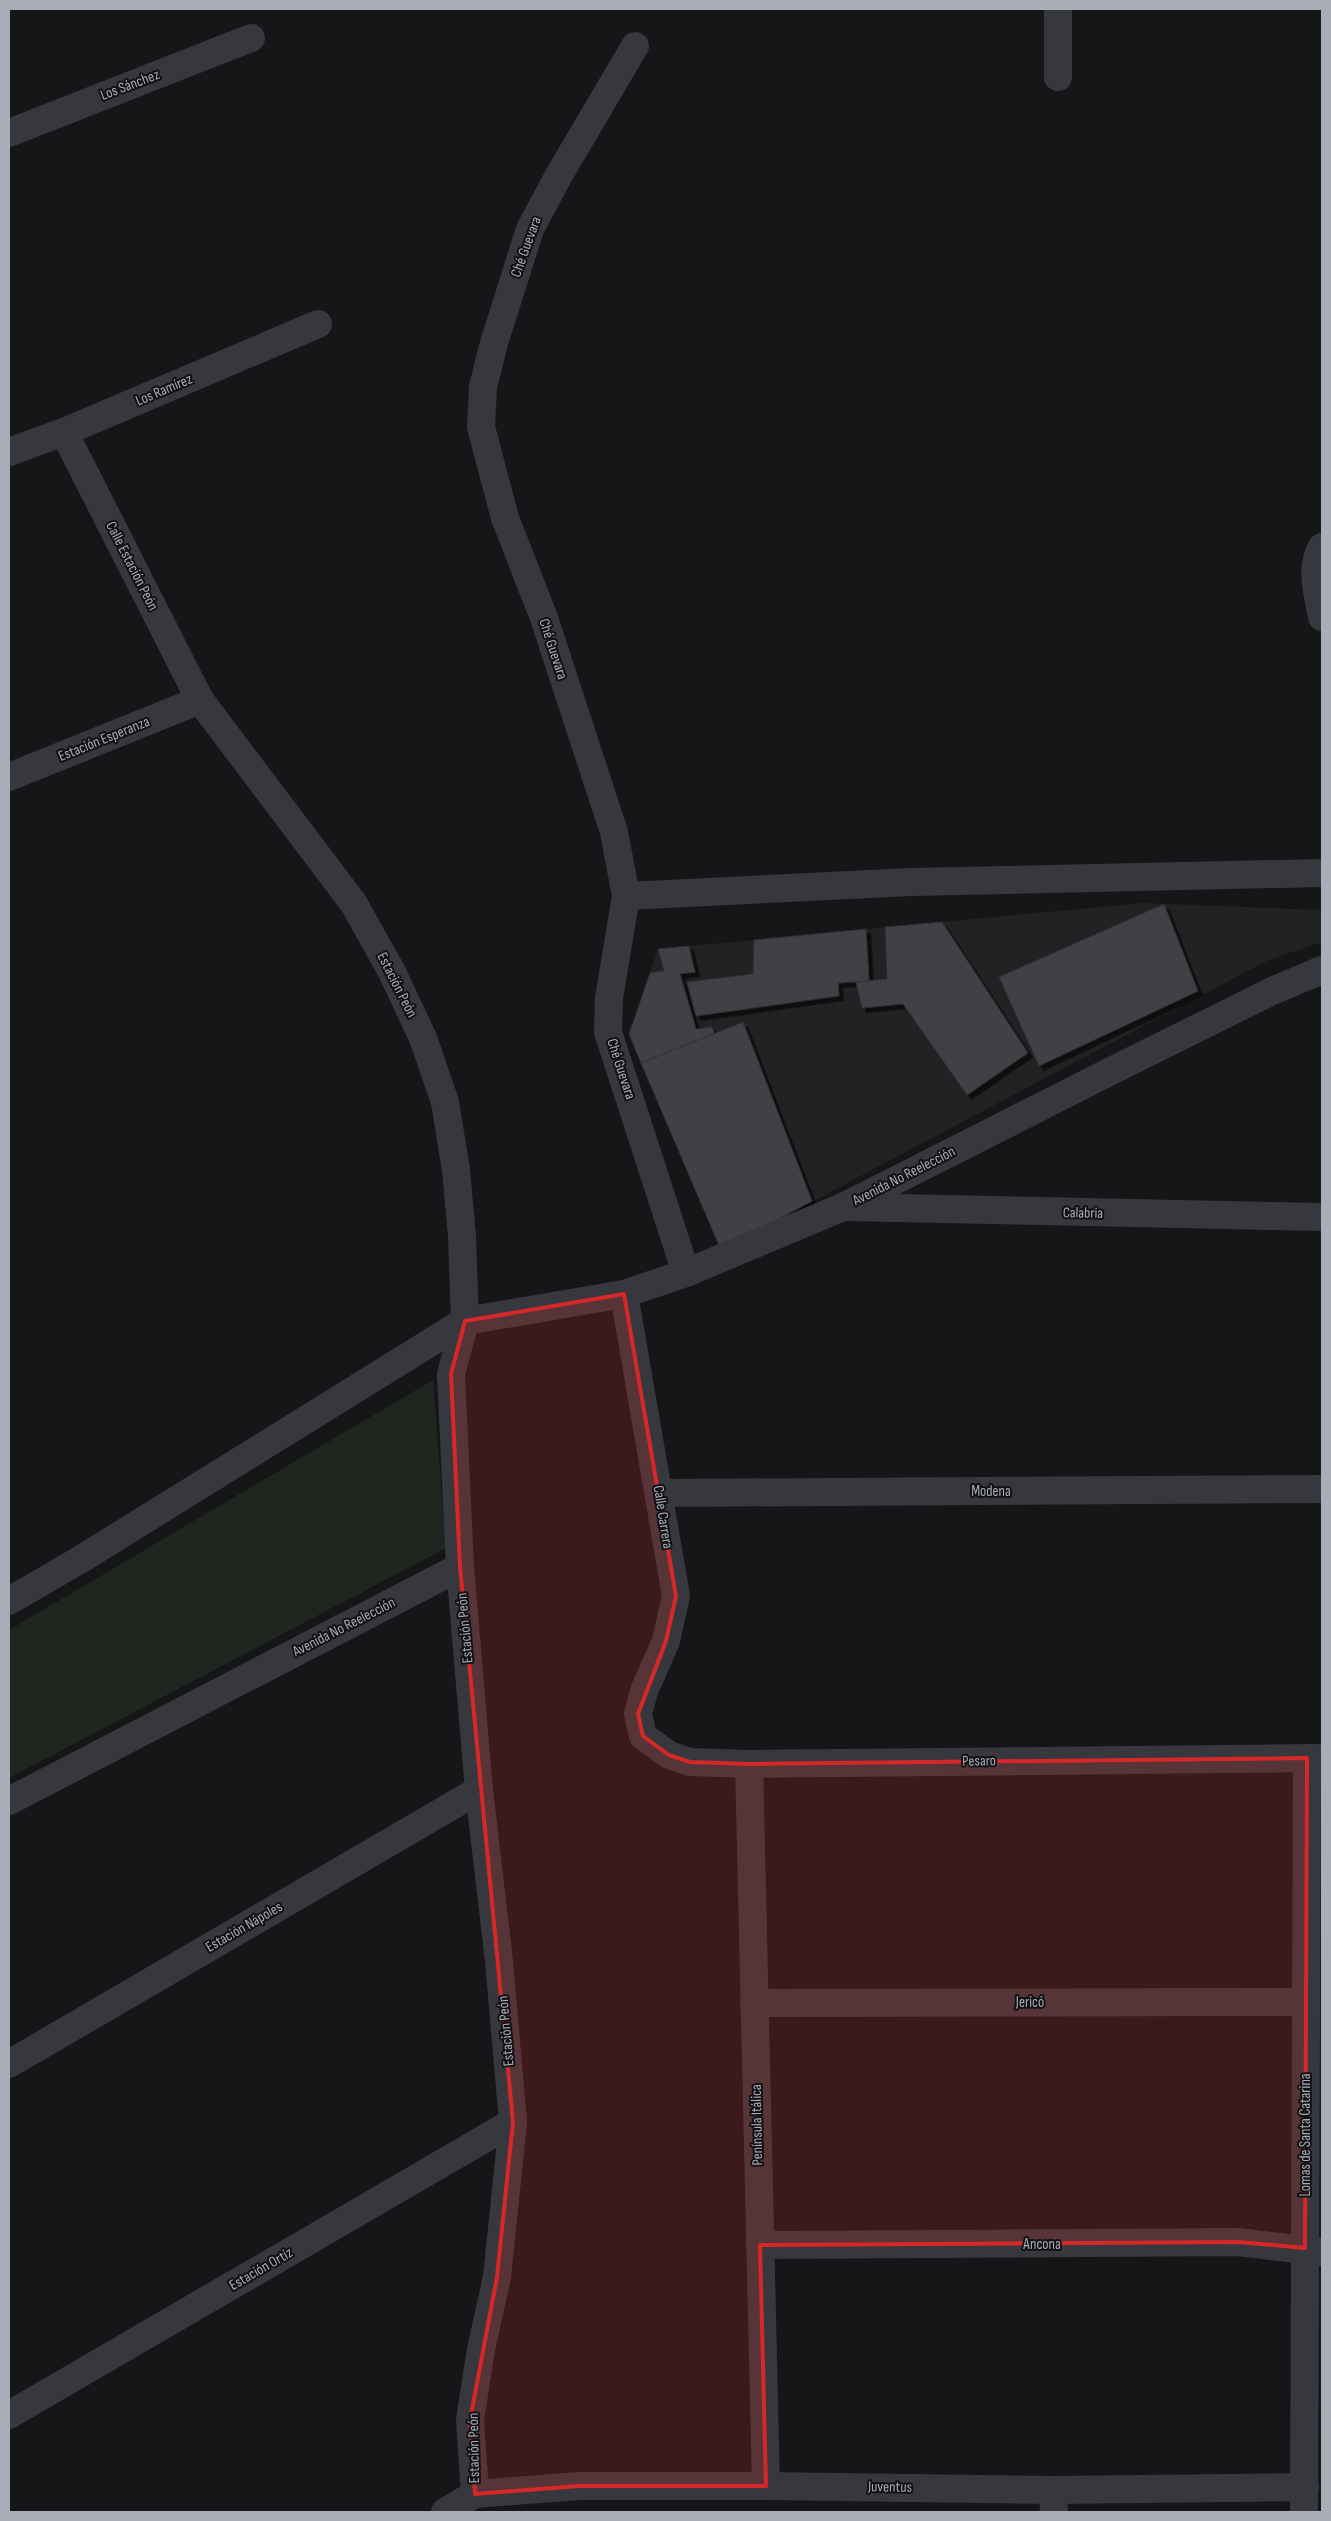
<svg xmlns="http://www.w3.org/2000/svg" width="1331" height="2521" font-family="'Sofia Sans Condensed',sans-serif">
<style>
.built{fill:#222225}
.green{fill:#1e261f}
.building{fill:#404145;stroke:#303034;filter:url(#shadow)}
.lines{fill:none;stroke-linecap:round;stroke-linejoin:round}
.minor{stroke:#37383d;stroke-width:28}
.marked{fill:#d62828;fill-opacity:0.2;stroke:#d62828;stroke-width:4;stroke-linejoin:round}
.labels{text-anchor:middle;dominant-baseline:central;stroke-width:4;stroke-linejoin:round;paint-order:stroke}
.street-label{font-size:15px;fill:#a8adb8;stroke:#111113}
</style>
<defs>
<filter id="shadow"><feDropShadow dx="4.5" dy="4.5" stdDeviation="0" flood-color="#0009"/></filter>
</defs>
<rect width="100%" height="100%" fill="#161618"/>
<path class="built" d="M1141,903L1322,910V942L1268,960L721,1250L629,1034L658,949Z"/>
<path class="green" d="M433,1380L446,1548L9,1778V1630Z"/>
<g class="building">
<path d="M1164,904L1198,991L1039,1066L999,977Z"/>
<path d="M942,922L1028,1053L967,1095L903,1004L862,1008L856,982L887,979L885,927Z"/>
<path d="M866,929L869,981L838,983L839,996L696,1016L687,982L753,974L754,940Z"/>
<path d="M689,946L695,972L680,974L696,1029L712,1027L714,1034L641,1063L629,1034L650,973L664,971L658,949Z"/>
<path d="M743,1022L812,1201L721,1250L641,1063Z"/>
</g>
<g class="lines">
<g class="minor">
<path d="M635,46L559,175L530,229L494,343L483,387L481,427L505,518L544,618L614,832L626,896L609,998L608,1032L686,1273"/>
<path d="M1058,77V9"/>
<path d="M9,133L251,38"/>
<path d="M64,432L200,700L354,904L392,972L423,1038L445,1102L456,1170L462,1236L465,1321L451,1374L460,1567L479,1790L499,1961L513,2122L497,2277L481,2349L470,2420L475,2494"/>
<path d="M9,452L64,432L318,324"/>
<path d="M1322,547C1309,568 1318,594 1322,617"/>
<path d="M9,777L200,700"/>
<path d="M626,896L911,882L1322,873"/>
<path d="M847,1207L1322,1217"/>
<path d="M624,1294L676,1596L666,1641L644,1691L638,1714L643,1736L669,1755L690,1762L749,1764L1322,1758"/>
<path d="M660,1493L1322,1489"/>
<path d="M9,1601L78,1561L465,1321L624,1294L686,1273L843,1207L1109,1072L1272,991L1322,970"/>
<path d="M749,1764L766,2486"/>
<path d="M9,1801L460,1567"/>
<path d="M754,2003L1305,2002"/>
<path d="M9,2064L479,1790"/>
<path d="M760,2245L1238,2242L1322,2252"/>
<path d="M9,2415L513,2122"/>
<path d="M1053,2490L1054,2512"/>
<path d="M445,2512L475,2494L579,2486H766L1053,2490L1305,2487"/>
<path d="M1304,2512L1307,1758"/>
</g>
</g>
<path class="marked" d="M624,1294L676,1596L666,1641L638,1714L643,1736L669,1755L690,1762L749,1764L1307,1758L1305,2248L1238,2242L760,2245L766,2486H579L475,2494L470,2420L497,2277L513,2122L460,1567L451,1374L465,1321Z"/>
<g class="labels">
<g class="street-label">
<text transform="translate(130 85) rotate(-21)">Los Sánchez</text>
<text transform="translate(526 247) rotate(-70)">Ché Guevara</text>
<text transform="translate(164 390) rotate(-23)">Los Ramírez</text>
<text transform="translate(132 566) rotate(63)">Calle Estación Peón</text>
<text transform="translate(553 649) rotate(72)">Ché Guevara</text>
<text transform="translate(104 739) rotate(-22)">Estación Esperanza</text>
<text transform="translate(397 985) rotate(63)">Estación Peón</text>
<text transform="translate(621 1069) rotate(72)">Ché Guevara</text>
<text transform="translate(904 1176) rotate(-27)">Avenida No Reelección</text>
<text transform="translate(1083 1213) rotate(1)">Calabria</text>
<text x="991" y="1491">Modena</text>
<text transform="translate(663 1517) rotate(81)">Calle Carrera</text>
<text transform="translate(344 1627) rotate(-27)">Avenida No Reelección</text>
<text transform="translate(465 1628) rotate(-95)">Estación Peón</text>
<text transform="translate(979 1761) rotate(-1)">Pesaro</text>
<text transform="translate(244 1927) rotate(-30)">Estación Nápoles</text>
<text x="1030" y="2002">Jericó</text>
<text transform="translate(506 2031) rotate(-95)">Estación Peón</text>
<text transform="translate(757 2125) rotate(-91)">Península Itálica</text>
<text transform="translate(1305 2135) rotate(-90)">Lomas de Santa Catarina</text>
<text x="1042" y="2244">Ancona</text>
<text transform="translate(261 2269) rotate(-30)">Estación Ortíz</text>
<text transform="translate(474 2448) rotate(-91)">Estación Peón</text>
<text transform="translate(890 2487) rotate(1)">Juventus</text>
</g>
</g>
<rect width="1331" height="2521" fill="none" stroke="#a8adb8" stroke-width="20"/>
</svg>
